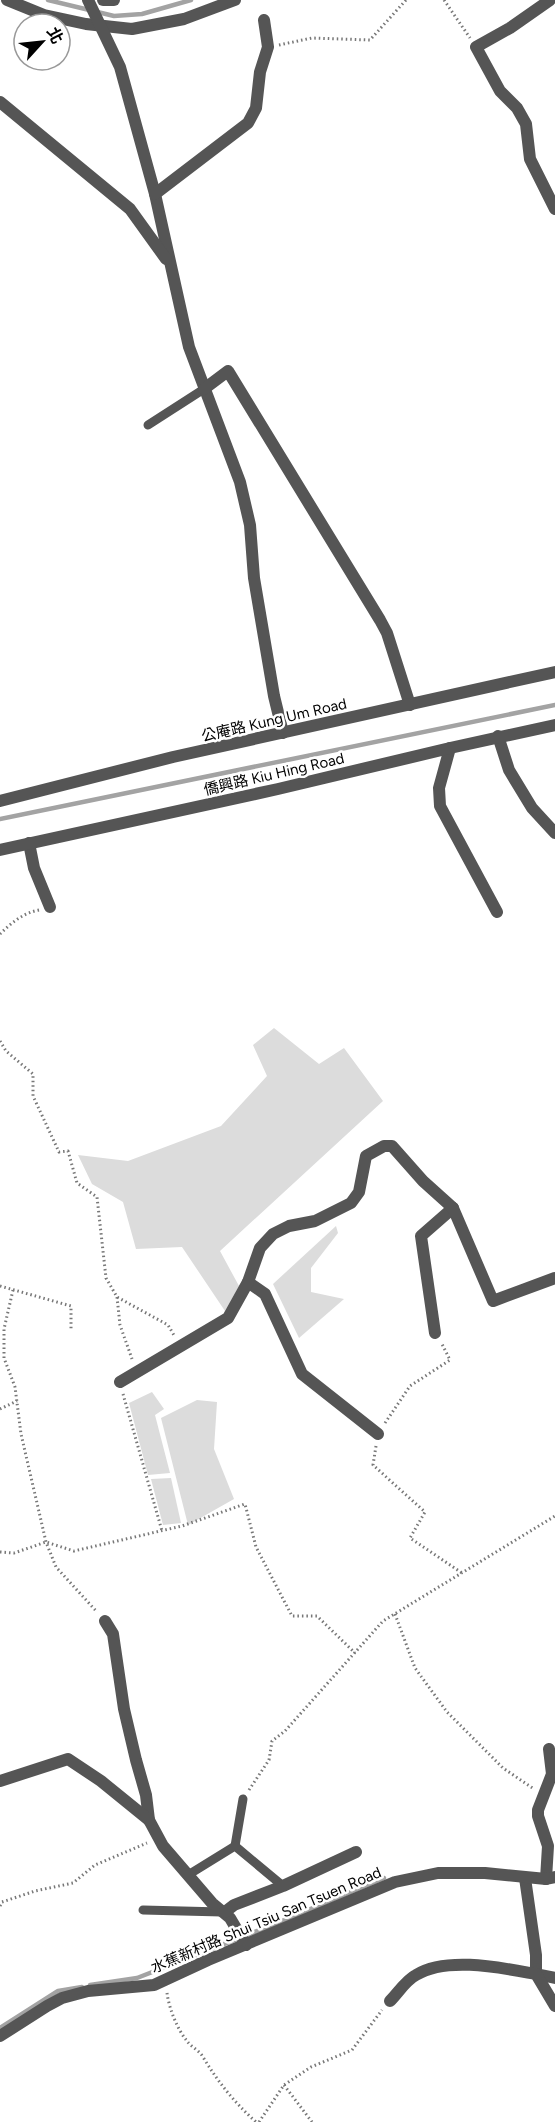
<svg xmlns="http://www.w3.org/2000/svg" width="555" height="2122" font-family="Figtree,'Noto Sans TC',sans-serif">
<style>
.green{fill:#dcdcdc}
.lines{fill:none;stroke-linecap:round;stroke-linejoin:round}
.stream{stroke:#a3a3a3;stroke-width:4.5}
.path{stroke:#777;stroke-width:3;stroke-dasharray:1.5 3;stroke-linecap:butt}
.service{stroke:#555;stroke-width:9}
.minor{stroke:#555;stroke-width:12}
.tertiary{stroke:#555;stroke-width:12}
.labels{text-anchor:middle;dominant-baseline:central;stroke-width:5;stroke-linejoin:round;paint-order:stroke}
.street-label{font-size:15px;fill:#000;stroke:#fff}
</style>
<rect width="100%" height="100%" fill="#fff"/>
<g class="green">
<path d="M274,1028L319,1064L344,1048L383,1101L220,1251L239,1286L225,1311L182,1247L136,1249L123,1202L92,1184L78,1155L128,1161L221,1126L267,1076L253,1045Z"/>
<path d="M336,1226L338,1233L311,1268V1292L344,1299L299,1338L273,1284Z"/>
<path d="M152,1392L164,1409L155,1415L170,1473L148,1475L129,1403Z"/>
<path d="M197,1400L217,1402L214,1449L234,1499L188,1525L161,1418Z"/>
<path d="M171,1478L181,1523L163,1525L151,1479Z"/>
</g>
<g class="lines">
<g class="stream">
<path d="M48,0L114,16L142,14L191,0"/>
<path d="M0,819L555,705"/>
<path d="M90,1985L137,1978L270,1926L384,1878"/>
<path d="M0,2028L58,1991L82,1987"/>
</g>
<g class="path">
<path d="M444,0L470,38"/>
<path d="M279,45L312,38L370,40L406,0"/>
<path d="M0,934C11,923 23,913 39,910"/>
<path d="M0,1041L6,1051L33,1074V1096L59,1152L68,1151L77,1183L97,1197L106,1278L117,1297L168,1325L175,1337"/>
<path d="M0,1286L71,1306V1329"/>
<path d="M13,1290L4,1329V1358L15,1387L21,1434L46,1542L56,1567L97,1612"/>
<path d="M117,1297L120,1325L132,1359"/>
<path d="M123,1394L162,1531"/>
<path d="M0,1409L17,1401"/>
<path d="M385,1423L410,1386L450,1360L441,1342"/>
<path d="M376,1446L373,1465L425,1512L410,1538L462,1573"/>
<path d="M0,1552L14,1553L46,1542L74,1551L182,1526L245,1504L256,1547L292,1616H317L355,1653"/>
<path d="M395,1614L415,1668L447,1712L503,1768L534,1789"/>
<path d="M249,1790L269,1760L272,1741L285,1731L383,1621L555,1516"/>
<path d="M0,1906L2,1902L35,1891L73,1883L95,1865L147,1843"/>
<path d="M167,1993C169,2008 177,2029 187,2041C191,2047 199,2050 203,2057C218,2082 234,2102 256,2122"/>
<path d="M284,2085L312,2122"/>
<path d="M259,2122L284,2085L311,2067L352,2050L382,2010"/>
</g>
<g class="service">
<path d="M148,425L204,389"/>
<path d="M235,1846L243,1799"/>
<path d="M188,1875L235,1846L283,1886"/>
<path d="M143,1910L222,1912"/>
</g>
<g class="minor">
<path d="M7,0L44,15L86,24L132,29L184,19L235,0"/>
<path d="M88,0L120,67L155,194L189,347L240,482L250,525L254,578L274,696L283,733"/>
<path d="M103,0H114"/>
<path d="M550,0L510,28L476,47L500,91L517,108L526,124L530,159L555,209"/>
<path d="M0,102L130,209L166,259"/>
<path d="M155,194L248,123L256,108L260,72L268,47L264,20"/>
<path d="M204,389L228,371L380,620L387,633L410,705"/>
<path d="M498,736L509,770L532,808L555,833"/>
<path d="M450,748L439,788L440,806L497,912"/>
<path d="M29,843L34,868L50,907"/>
<path d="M0,850L278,789L450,748L555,725"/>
<path d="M248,1282L265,1294L302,1374L378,1434"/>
<path d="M435,1333L421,1236L453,1208"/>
<path d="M120,1382L228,1318L248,1282L260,1248L273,1234L289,1226L315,1221L351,1203L359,1192L366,1156L384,1146H392L423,1181L453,1208L493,1301L555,1278"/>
<path d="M105,1621L113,1634L124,1709L136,1760L146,1795L149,1820L163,1846L212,1903L230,1918L246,1945"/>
<path d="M0,1781L68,1759L101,1781L149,1820"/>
<path d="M525,1878L536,1955V1974L555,1978"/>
<path d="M546,1879L548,1846L538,1816V1810L552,1774L549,1749"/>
<path d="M225,1912L234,1905L283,1886L356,1852"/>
<path d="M390,2001C398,1993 406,1980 416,1975C447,1956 502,1968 536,1974L555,2006"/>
<path d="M0,2036L47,2006L62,1998L88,1991L154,1985L208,1960L395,1882L438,1873H485L546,1879L555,1877"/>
</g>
<path class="tertiary" d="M0,801L173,757L555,672"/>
</g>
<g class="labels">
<g class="street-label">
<text transform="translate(274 720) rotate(-13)">公庵路 Kung Um Road</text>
<text transform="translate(274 774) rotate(-13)">僑興路 Kiu Hing Road</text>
<text transform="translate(266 1920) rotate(-23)">水蕉新村路 Shui Tsiu San Tsuen Road</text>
</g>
</g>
<g transform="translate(42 42) rotate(63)"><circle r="28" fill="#ffffff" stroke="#999999" stroke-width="1.5"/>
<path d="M0-4.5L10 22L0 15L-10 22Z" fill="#000000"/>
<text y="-9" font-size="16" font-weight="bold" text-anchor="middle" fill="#000000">北</text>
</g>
</svg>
